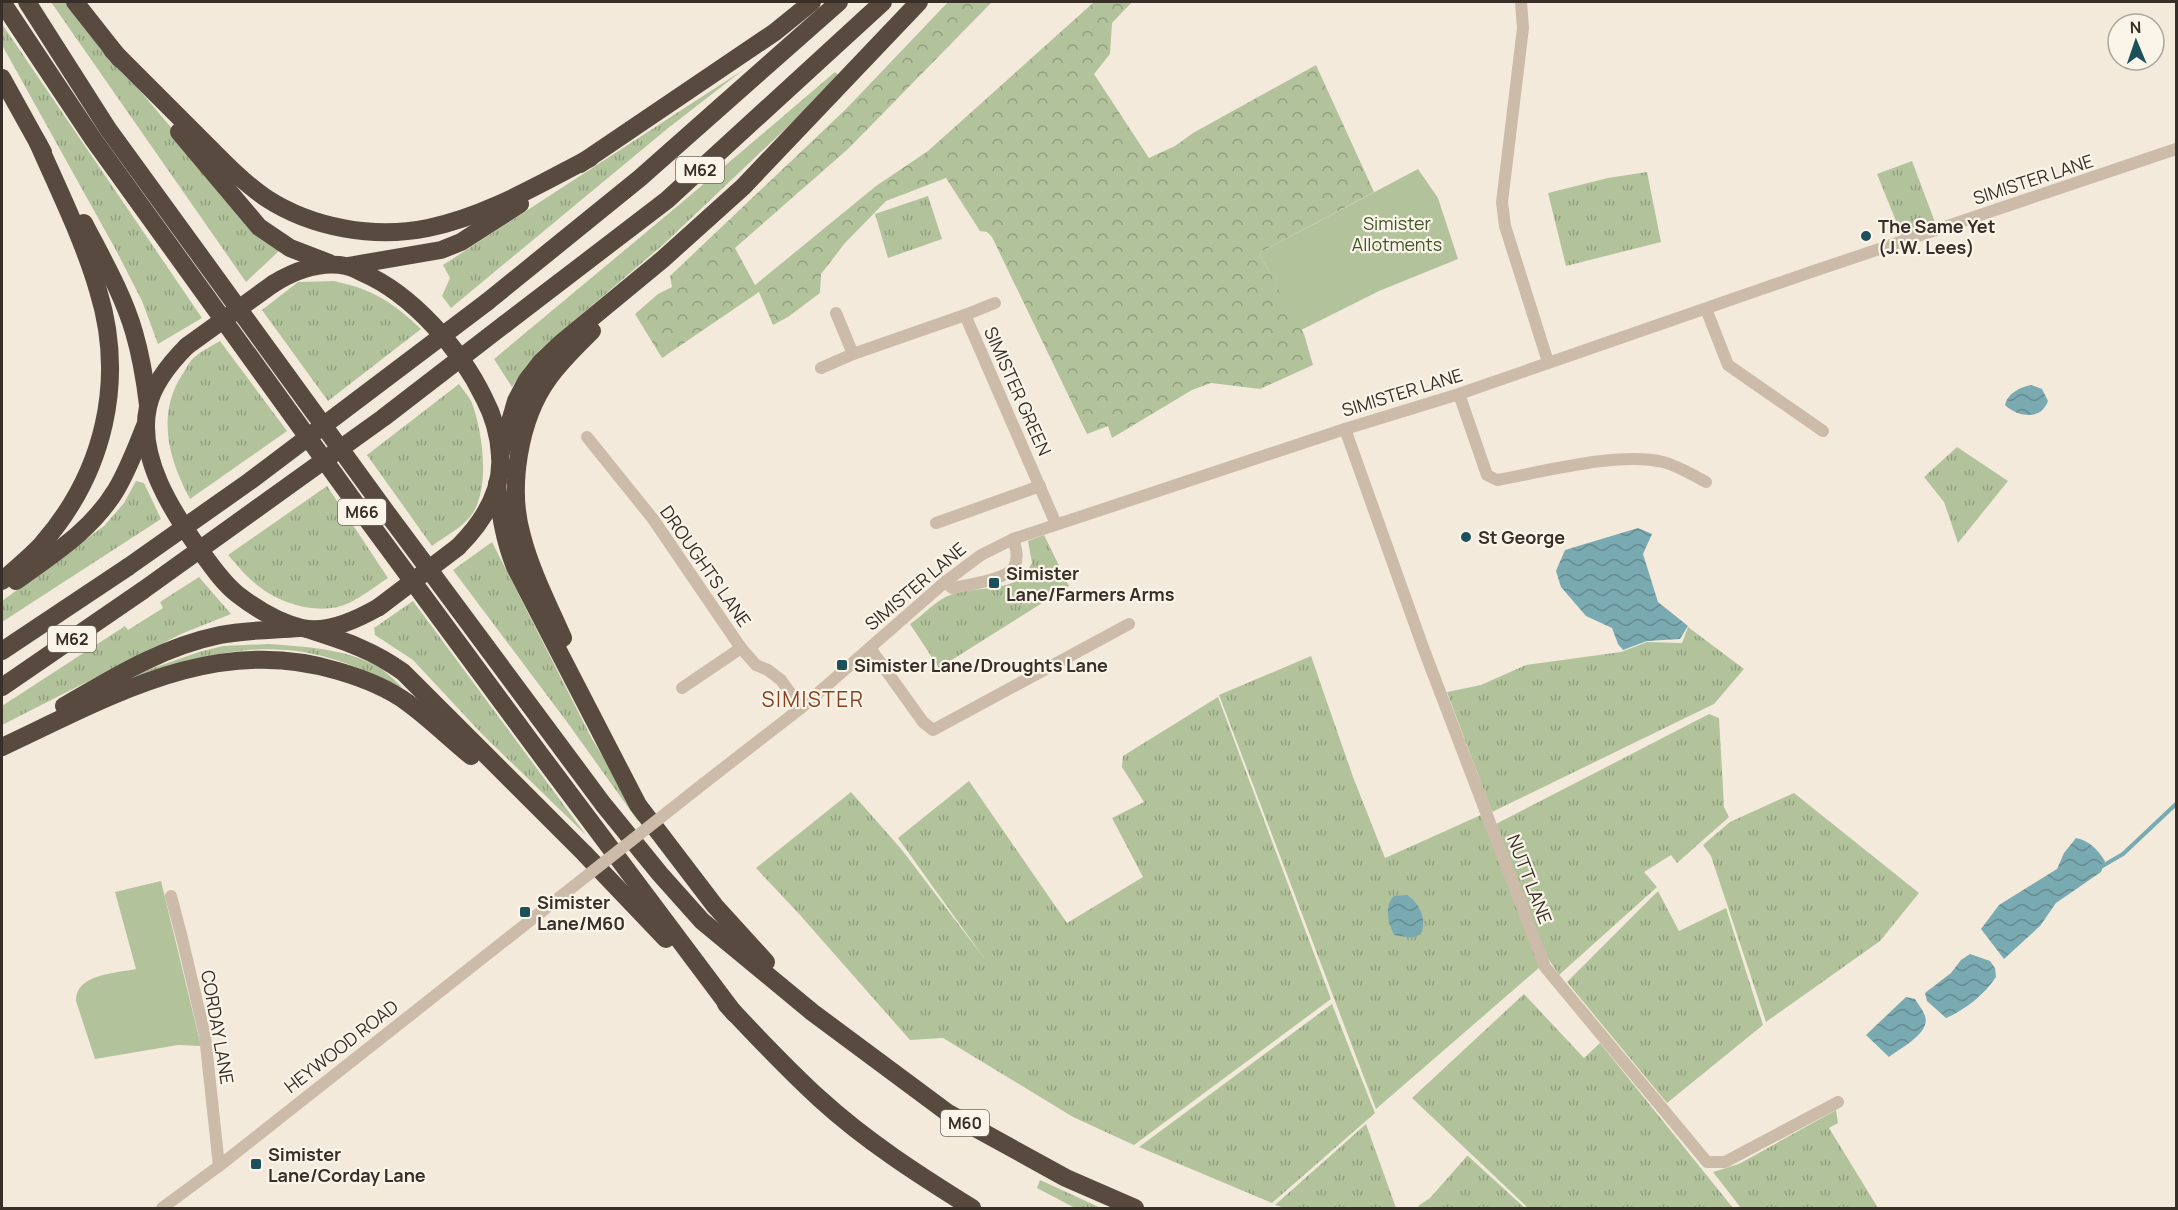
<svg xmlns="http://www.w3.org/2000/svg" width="2178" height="1210" font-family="Manrope,sans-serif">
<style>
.grass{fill:url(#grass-tufts)}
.forest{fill:url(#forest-crowns)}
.garden{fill:#b2c39c}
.water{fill:url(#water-waves)}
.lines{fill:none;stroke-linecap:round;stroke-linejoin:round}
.stream{stroke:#7aaab1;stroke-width:4}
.street{stroke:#ccbba8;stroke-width:12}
.highway{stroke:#594a3f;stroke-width:18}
.street-bridge{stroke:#ccbba8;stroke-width:12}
.highway-bridge{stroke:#594a3f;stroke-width:18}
.poi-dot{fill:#1c515b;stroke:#faf4e9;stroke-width:2}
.labels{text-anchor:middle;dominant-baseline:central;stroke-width:4.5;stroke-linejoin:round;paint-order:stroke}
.shield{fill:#faf4e9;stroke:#726a62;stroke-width:1.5}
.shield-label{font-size:16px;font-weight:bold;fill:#382f28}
.street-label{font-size:18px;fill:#382f28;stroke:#faf4e9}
.park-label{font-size:18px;fill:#43572b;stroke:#faf4e9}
.poi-label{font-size:18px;font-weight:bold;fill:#382f28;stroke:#faf4e9;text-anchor:start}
.quarter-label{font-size:21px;letter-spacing:1.5px;fill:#8a421f;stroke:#faf4e9}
</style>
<defs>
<pattern id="grass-tufts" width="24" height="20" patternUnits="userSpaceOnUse" patternTransform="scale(1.5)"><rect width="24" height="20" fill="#b2c39c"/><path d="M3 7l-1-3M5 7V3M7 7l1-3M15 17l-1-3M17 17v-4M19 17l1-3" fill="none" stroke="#929f7f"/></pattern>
<pattern id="forest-crowns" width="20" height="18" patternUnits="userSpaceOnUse" patternTransform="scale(1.5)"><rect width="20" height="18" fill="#b2c39c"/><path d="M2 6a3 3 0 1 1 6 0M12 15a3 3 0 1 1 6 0" fill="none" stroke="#929f7f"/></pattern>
<pattern id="water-waves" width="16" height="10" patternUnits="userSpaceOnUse" patternTransform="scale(1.5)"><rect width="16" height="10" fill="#7aaab1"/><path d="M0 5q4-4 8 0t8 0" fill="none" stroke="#658b90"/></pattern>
</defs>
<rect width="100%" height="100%" fill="#f3eadc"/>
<g class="grass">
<path d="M51,2H65L267,241L280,250L246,282Z"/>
<path d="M2,24L202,318L158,344L142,301L117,252L2,45Z"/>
<path d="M743,70L667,129L451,308L442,296L450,278L443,265Z"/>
<path d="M835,72L840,77L665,243L540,350L526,366L512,387L494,359L680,204Z"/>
<path d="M1912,161L1936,225L1902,236L1877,174Z"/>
<path d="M1647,172L1661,242L1566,266L1548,193L1608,178Z"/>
<path d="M928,196L942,239L888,258L875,214Z"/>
<path d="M334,281C374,290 391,301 421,329L328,401L262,310L298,282Z"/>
<path d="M220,341L287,431L190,499C169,460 156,415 182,375C186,369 190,360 196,356C203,350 212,346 220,341Z"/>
<path d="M459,384C463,390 469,396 472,403C483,433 491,491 470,517C461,528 444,537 432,546L367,455Z"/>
<path d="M1957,447L2008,481L1958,543L1944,502L1924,477Z"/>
<path d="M136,481L144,483L161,519L2,622V601L104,526L124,503Z"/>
<path d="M327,486L388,578C376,586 363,596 349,603C323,616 283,605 261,588C249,580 238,566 228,555Z"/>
<path d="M1044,535L1069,586L939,668L910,624C925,614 935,600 953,594C975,587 1002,591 1022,578C1026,575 1029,568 1032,563L1028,541Z"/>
<path d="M492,542L592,739L641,818L638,821L567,722L453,570Z"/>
<path d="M199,577L231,614L181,634L2,725V706L125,626L128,630L163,608L160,602Z"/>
<path d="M413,601L586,835L481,733L413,660L375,635L374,628Z"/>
<path d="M1688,627L1744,669L1714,704L1492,812L1447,692L1481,685L1526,665L1621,652L1647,642L1682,643Z"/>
<path d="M269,644C305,647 345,648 378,667C387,672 395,681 403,688C382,679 361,668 339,661C269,637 204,653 137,679L136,674L199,652L223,646Z"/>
<path d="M1311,656L1353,777L1385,858L1481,815L1540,967L1376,1109L1219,695Z"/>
<path d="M1218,697L1331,999L1134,1145L1073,1117L943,1038L910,1040L800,915L756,868L851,792L902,850L984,958L898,838L969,781L1067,923L1143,877L1112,818L1144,802L1122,767L1123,756Z"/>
<path d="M1709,714L1719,718L1724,807L1729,817L1677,863L1671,855L1644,872L1657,887L1559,975L1544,952L1494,825Z"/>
<path d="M1794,793L1919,893L1880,941L1766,1022L1711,856L1703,845L1730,822Z"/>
<path d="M1658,891L1679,931L1726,908L1763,1025L1667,1103L1567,982Z"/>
<path d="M1524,994L1584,1058L1600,1043L1733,1208H1528L1412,1098Z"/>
<path d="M1332,1004L1375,1113L1272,1203L1139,1147Z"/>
<path d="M1836,1110L1838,1123L1829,1128L1878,1208H1741L1713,1172L1739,1164Z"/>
<path d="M1366,1124L1396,1208H1285L1275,1205Z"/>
<path d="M1467,1156H1468L1525,1208H1420L1418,1206L1430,1198Z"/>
<path d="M1040,1180L1101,1208H1075L1037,1188Z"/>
</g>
<path class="forest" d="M948,2H992L848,149L735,248L755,285L876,186L928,151L1094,2H1132L1112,23L1110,54L1094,74L1149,158L1175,146L1193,133L1316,65L1374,192L1259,253L1304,334L1313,365L1260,389L1211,383L1192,390L1112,438L1108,426L1087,434L992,237L987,232L980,231L946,178L886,201L845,243L821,274L820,293L788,317L773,325L759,292L662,358L635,314L658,294L672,287L670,276L846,109Z"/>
<g class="garden">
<path d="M1418,169L1438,198L1458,259L1379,291L1301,330L1259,253Z"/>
<path d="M161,881L201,1046L178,1045L95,1059L76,1001C75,974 117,973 136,969L115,892Z"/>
</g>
<g class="water">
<path d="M2031,385L2042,389L2048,401C2041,421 2017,417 2005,405C2007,394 2020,387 2031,385Z"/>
<path d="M1638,528L1652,534L1643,554L1658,602L1688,626L1680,639L1647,641L1623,650L1618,644L1612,628L1586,616L1561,587L1556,571L1565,550Z"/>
<path d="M2076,838C2090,841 2097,849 2105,861L2101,872L2056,903L2040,926L2004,959L1981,929L1999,905L2057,869L2064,853Z"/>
<path d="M1407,895C1420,903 1427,920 1421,934L1412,938L1394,935C1389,923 1383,907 1394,896Z"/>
<path d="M1970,954L1990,961L1995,968L1996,977C1985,994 1965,1010 1946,1018L1927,1001L1925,993L1951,973L1961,960Z"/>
<path d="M1906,997L1915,999C1918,1004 1923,1010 1925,1016C1931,1033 1900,1048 1889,1057L1866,1035Z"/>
</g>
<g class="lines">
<path class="stream" d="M2099,868L2123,854L2176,804"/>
<g class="street">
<path d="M1521,2L1523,28L1502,202L1505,226L1548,362"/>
<path d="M1706,309L1728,365L1823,431"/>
<path d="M836,313L853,354"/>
<path d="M965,315L995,303"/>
<path d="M821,368L853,354L965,315L1056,524"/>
<path d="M1459,394L1487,475L1497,480C1542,472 1621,451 1663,462C1679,466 1692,475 1706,482"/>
<path d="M1345,429L1424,650L1545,967L1707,1162H1725L1838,1102"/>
<path d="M587,437L653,519L741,648L756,665L768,670L781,680L801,708"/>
<path d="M936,523L1040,486"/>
<path d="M945,582L952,588C966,585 1007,580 1014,567C1019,557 1016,548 1013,539"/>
<path d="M870,648L923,722L933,730L1129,624"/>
<path d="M682,688L741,648"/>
<path d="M703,784L801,708L945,582L981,555L1013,539L1345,429L1459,394L1808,273L2176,149"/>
<path d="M171,896L182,938L205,1036L219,1166"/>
<path d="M162,1208L219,1166L541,912"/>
</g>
<g class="highway">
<path d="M2,2L93,139L366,518L540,754L734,1013"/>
<path d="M27,2L108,129L387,513L603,804L660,874L702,921L812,1012L948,1113L1066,1178L1135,1208"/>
<path d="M75,2L120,59"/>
<path d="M112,50C141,79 170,108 199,137C220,158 241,181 266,198C312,228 374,239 428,228C486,216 538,185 590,158"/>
<path d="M2,78L43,152"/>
<path d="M179,132L259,227L290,248L329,263"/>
<path d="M580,164L775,32L812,2"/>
<path d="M84,223C102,258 123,294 134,332C141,356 145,380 148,405"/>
<path d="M348,266L441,250L461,242L520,204"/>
<path d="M273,284C294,271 321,261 346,266C352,267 358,270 363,273C412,294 461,350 484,398C493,415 499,436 500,455C503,491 482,523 458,547"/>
<path d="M487,302L640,178L839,2"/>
<path d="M505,324L667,200L883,2"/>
<path d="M187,346C170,363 153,384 148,407C137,457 172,511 199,549C211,565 222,582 237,594C255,608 280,623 302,628C327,634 358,619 379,607"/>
<path d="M500,456L516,401L527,380L541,362L560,344L663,259L743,187L919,2"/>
<path d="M497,484C500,513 504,539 515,567L638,805L715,906L766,962"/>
<path d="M2,581C15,569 30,557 42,544C104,473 126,381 98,290C83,239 59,191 38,143"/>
<path d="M16,581C53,554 92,530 116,490C128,470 136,448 145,426"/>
<path d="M307,629C344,641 371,649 403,672L584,853L666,939"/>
<path d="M563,638C548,604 531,571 522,536C508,488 519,419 549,378C561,361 577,346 592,331"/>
<path d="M2,651L128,567"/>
<path d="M2,687L142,591"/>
<path d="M64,706C114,677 162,647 220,635C245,630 273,630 299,628"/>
<path d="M2,747C109,697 216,633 338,671C362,678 388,688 408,703C430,719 450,739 471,756"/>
<path d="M726,1004C756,1036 787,1069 820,1099C866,1141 919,1175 972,1208"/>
</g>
<path class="street-bridge" d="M541,912L703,784"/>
<g class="highway-bridge">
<path d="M187,346L273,284"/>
<path d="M128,567L250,481L487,302"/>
<path d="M142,591L383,418L505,324"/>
<path d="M379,607L458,547"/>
</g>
</g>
<g class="poi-dot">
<circle cx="1866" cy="236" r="6"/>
<circle cx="1466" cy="537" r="6"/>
<rect x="988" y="577" width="12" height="12" rx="3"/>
<rect x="836" y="659" width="12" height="12" rx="3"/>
<rect x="519" y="906" width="12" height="12" rx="3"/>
<rect x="250" y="1158" width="12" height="12" rx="3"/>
</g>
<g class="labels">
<g class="shield">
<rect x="676" y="157" width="48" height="26" rx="4.5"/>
<rect x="338" y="499" width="48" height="26" rx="4.5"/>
<rect x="48" y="626" width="48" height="26" rx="4.5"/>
<rect x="941" y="1110" width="48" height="26" rx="4.5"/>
</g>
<g class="shield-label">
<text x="700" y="170">M62</text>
<text x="362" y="512">M66</text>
<text x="72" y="639">M62</text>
<text x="965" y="1123">M60</text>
</g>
<g class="street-label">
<text transform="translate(2033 179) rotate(-18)">SIMISTER LANE</text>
<text transform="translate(1018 391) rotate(66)">SIMISTER GREEN</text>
<text transform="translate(1402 392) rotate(-17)">SIMISTER LANE</text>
<text transform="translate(706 566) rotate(55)">DROUGHTS LANE</text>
<text transform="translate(915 586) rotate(-40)">SIMISTER LANE</text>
<text transform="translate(1530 879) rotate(69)">NUTT LANE</text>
<text transform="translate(218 1027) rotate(80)">CORDAY LANE</text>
<text transform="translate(341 1046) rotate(-38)">HEYWOOD ROAD</text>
</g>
<g class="park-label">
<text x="1397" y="223">Simister<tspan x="1397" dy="21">Allotments</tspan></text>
</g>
<g class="poi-label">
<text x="1878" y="226">The Same Yet<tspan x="1878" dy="21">(J.W. Lees)</tspan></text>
<text x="1478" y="537">St George</text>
<text x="1006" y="573">Simister<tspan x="1006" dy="21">Lane/Farmers Arms</tspan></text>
<text x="854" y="665">Simister Lane/Droughts Lane</text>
<text x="537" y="902">Simister<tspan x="537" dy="21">Lane/M60</tspan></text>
<text x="268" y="1154">Simister<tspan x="268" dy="21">Lane/Corday Lane</tspan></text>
</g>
<g class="quarter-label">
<text x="813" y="699">SIMISTER</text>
</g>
</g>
<rect width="2178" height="1210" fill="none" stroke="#382f28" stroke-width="6"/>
<g transform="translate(2136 42) rotate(358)"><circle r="28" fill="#faf4e9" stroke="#aca59c" stroke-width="1.5"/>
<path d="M0-4.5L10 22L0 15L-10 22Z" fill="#1c515b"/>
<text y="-9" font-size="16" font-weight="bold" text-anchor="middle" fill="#382f28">N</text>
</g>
</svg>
